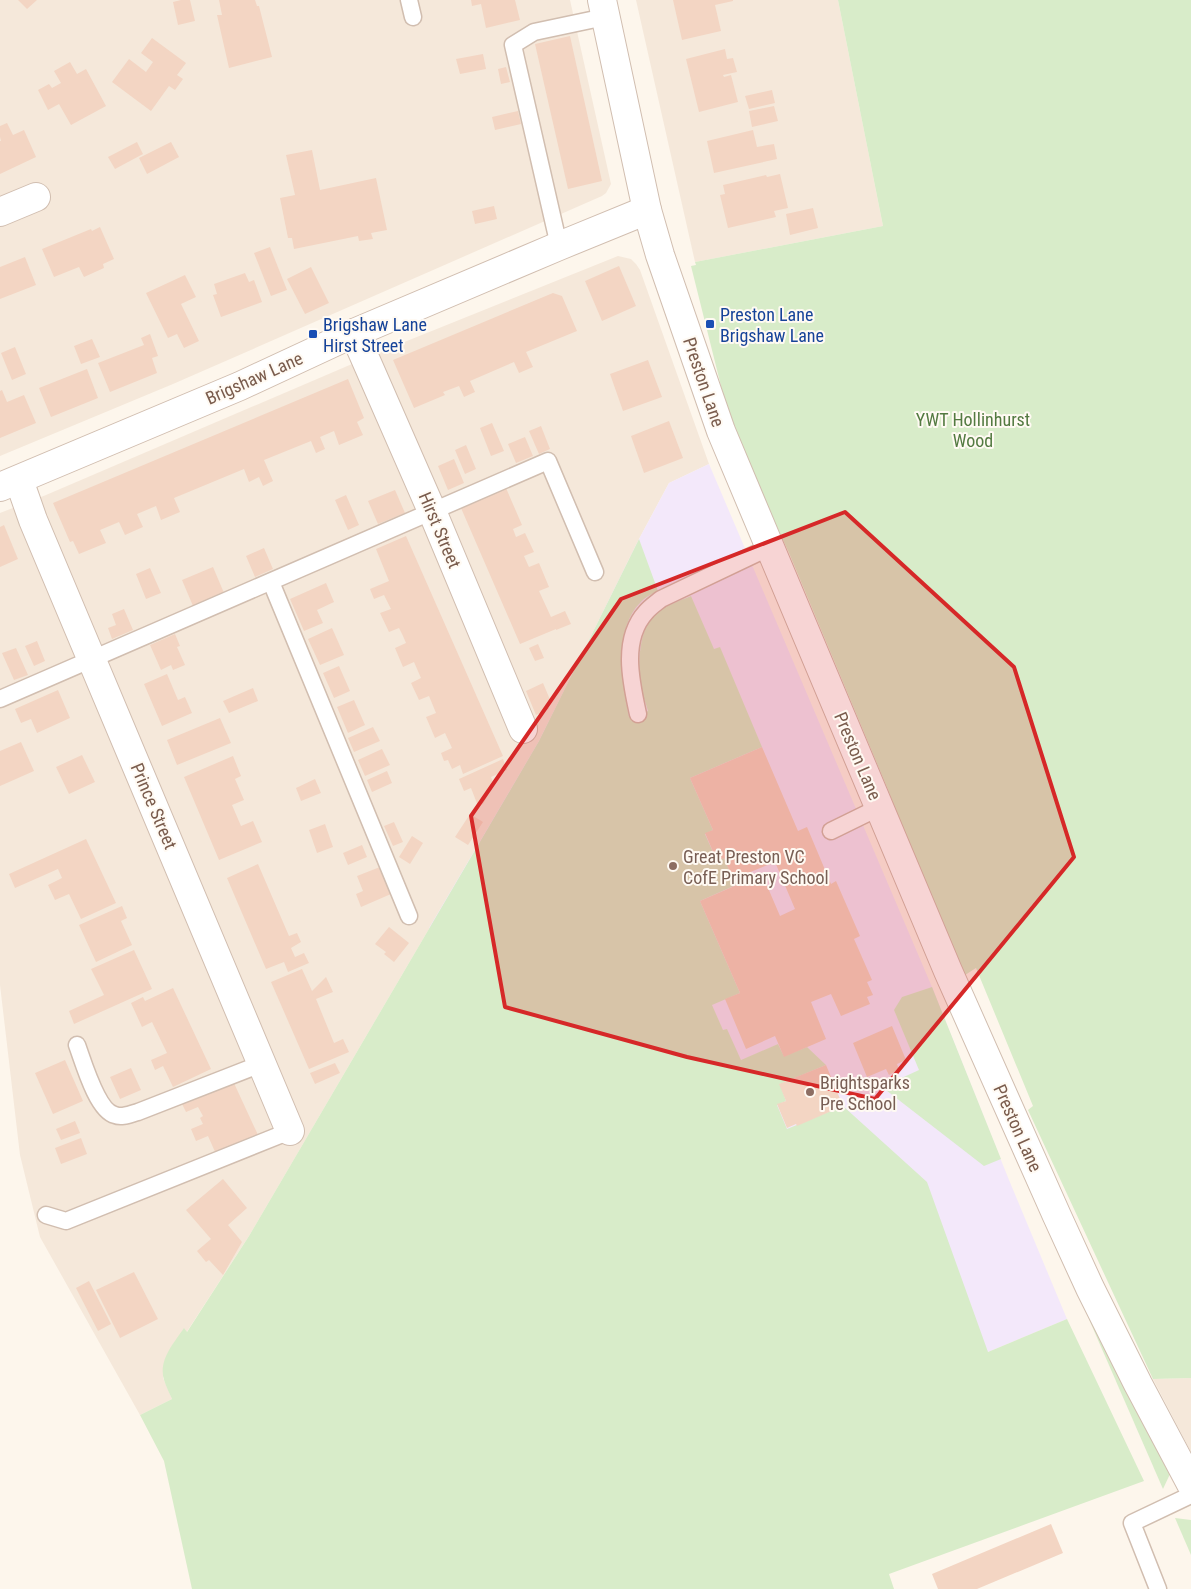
<svg xmlns="http://www.w3.org/2000/svg" width="1191" height="1589" font-family="'Roboto Condensed',sans-serif">
<style>
.residential{fill:#f5e8da}
.education{fill:#f3e8fa}
.green{fill:#d8ecc9}
.building{fill:#f3d5c3}
.lines{fill:none;stroke-linecap:round;stroke-linejoin:round}
.service-casing{stroke:#d1beb0;stroke-width:19}
.minor-casing{stroke:#d1beb0;stroke-width:30}
.tertiary-casing{stroke:#d1beb0;stroke-width:30}
.service{stroke:#fff;stroke-width:16}
.minor{stroke:#fff;stroke-width:28}
.tertiary{stroke:#fff;stroke-width:28}
.marked{fill:#d62828;fill-opacity:0.2;stroke:#d62828;stroke-width:4;stroke-linejoin:round}
.transit-dot{fill:#1a4fb4;stroke:#fffaf3;stroke-width:2}
.education-dot{fill:#8d6e63;stroke:#fffaf3;stroke-width:2}
.labels{text-anchor:middle;dominant-baseline:central;stroke-width:4;stroke-linejoin:round;paint-order:stroke}
.transit-label{font-size:18px;fill:#164399;stroke:#fffaf3;text-anchor:start}
.street-label{font-size:18px;fill:#7a5c4d;stroke:#fffaf3}
.park-label{font-size:18px;fill:#537a41;stroke:#fffaf3}
.education-label{font-size:18px;fill:#785e54;stroke:#fffaf3;text-anchor:start}
</style>
<rect width="100%" height="100%" fill="#fdf6ec"/>
<g class="residential">
<path d="M0,0H570L611,184L606,193L602,196L173,384L0,456Z"/>
<path d="M636,0H838L883,226L695,262Z"/>
<path d="M618,256L631,259L636,264L640,270L709,464L669,483L639,539L539,741L249,1236L186,1333L185,1329L163,1378L172,1399L140,1415L40,1237L20,1155L0,985V513L46,495L387,349Z"/>
<path d="M1191,1378V1452L1153,1379Z"/>
</g>
<path class="education" d="M709,464L932,987L1009,1180L1067,1319L988,1352L600,1314L429,928L539,741L639,539L669,483Z"/>
<g class="green">
<path d="M838,0H1191V1378L1153,1379L1028,1110L1033,1106L976,968L962,977L886,785L789,553L731,426L691,266L696,265L695,262L883,226Z"/>
<path d="M639,539L658,591C653,593 648,596 644,599C612,627 622,680 629,717L648,711C645,701 641,690 640,680C638,662 640,629 653,616C663,606 679,601 691,596L714,649L720,647L762,747L690,778L713,830L705,834L717,861L724,858L736,885L700,901L740,993L712,1005L723,1030L727,1029L741,1060L778,1044L784,1056L807,1047L826,1065L780,1084L786,1101L777,1105L787,1129L843,1106L927,1182L988,1352L1067,1319L1144,1481L889,1574L894,1589H192L164,1461L140,1415L172,1399C169,1393 166,1386 164,1380C158,1360 174,1343 184,1328L187,1332L249,1236L539,741Z"/>
<path d="M932,987L1001,1159L984,1166L882,1087L919,1070L894,1010L902,997Z"/>
<path d="M1088,1317L1170,1474L1163,1489Z"/>
<path d="M1175,1518L1191,1520V1555Z"/>
</g>
<g class="building">
<path d="M18,0H37L27,9Z"/>
<path d="M181,0H190L195,21L178,25L173,2Z"/>
<path d="M219,0H255L257,6H259L272,57L229,68L217,15H222Z"/>
<path d="M471,0H515L520,20L486,28L481,4L472,6Z"/>
<path d="M673,0H733V1L715,5L721,31L682,40Z"/>
<path d="M570,36L602,181L568,189L535,44Z"/>
<path d="M152,38L186,63L177,75L183,79L175,90L169,86L151,111L112,82L129,59L146,72L153,62L141,53Z"/>
<path d="M725,49L727,59L733,58L737,72L723,75L724,77L731,75L738,102L699,112L686,59Z"/>
<path d="M483,54L486,69L460,74L456,59Z"/>
<path d="M70,62L77,74L86,69L106,106L71,125L59,104L48,110L38,90L49,84L52,88L61,83L54,71Z"/>
<path d="M506,67L510,82L501,84L498,69Z"/>
<path d="M772,90L775,103L749,109L745,96Z"/>
<path d="M774,106L778,121L752,127L749,111Z"/>
<path d="M518,111L521,124L495,130L492,117Z"/>
<path d="M7,123L13,135L24,130L36,157L0,174V141H1L0,137V126Z"/>
<path d="M753,130L757,147L774,144L777,159L714,173L707,141Z"/>
<path d="M137,142L143,154L115,169L108,157Z"/>
<path d="M171,142L179,157L147,174L139,158Z"/>
<path d="M312,150L320,190L376,178L387,230L371,233L373,239L359,241L358,236L294,249L292,238H288L280,198L295,195L286,155Z"/>
<path d="M780,174L788,208L774,211L776,217L728,228L720,195L725,194L723,185L766,175L767,177Z"/>
<path d="M494,206L497,219L475,224L472,211Z"/>
<path d="M813,208L818,228L790,235L786,214Z"/>
<path d="M100,227L114,259L103,264L104,268L84,277L79,267L54,277L42,249L91,229L92,231Z"/>
<path d="M270,247L287,290L271,296L254,253Z"/>
<path d="M25,257L36,285L0,299V267Z"/>
<path d="M619,266L636,306L602,321L585,281Z"/>
<path d="M311,267L329,303L305,314L287,279Z"/>
<path d="M245,273L249,282L254,280L262,302L221,317L213,295L217,294L214,284Z"/>
<path d="M185,275L196,297L181,304L199,341L184,348L177,334L168,338L146,293Z"/>
<path d="M553,293L562,296L577,331L526,352L533,367L519,373L514,362L470,381L475,392L464,397L459,386L443,392L445,395L414,408L393,360Z"/>
<path d="M150,334L158,356L152,358L157,373L110,392L98,363L144,345L141,338Z"/>
<path d="M92,339L100,357L81,364L74,346Z"/>
<path d="M15,347L26,374L12,380L1,353Z"/>
<path d="M648,360L662,397L623,411L610,374Z"/>
<path d="M87,369L98,398L51,417L39,388Z"/>
<path d="M348,379L364,418L357,422L363,435L339,445L334,431L320,437L325,449L316,453L311,441L264,460L273,481L263,486L259,477L249,482L244,469L174,498L180,512L161,520L156,506L137,514L143,527L125,535L119,522L100,530L106,543L79,554L73,541L70,542L53,503Z"/>
<path d="M2,390L7,402L24,395L36,423L0,438V391Z"/>
<path d="M669,421L683,458L644,473L631,436Z"/>
<path d="M492,423L504,451L491,456L480,428Z"/>
<path d="M541,426L550,449L539,454L529,431Z"/>
<path d="M525,437L533,456L516,463L508,444Z"/>
<path d="M466,445L476,469L465,474L455,450Z"/>
<path d="M454,459L464,483L448,490L438,466Z"/>
<path d="M506,488L522,525L513,529L516,537L525,533L534,552L524,556L528,565L529,567L539,563L549,587L539,591L551,617L565,611L571,624L556,630V629L520,644L461,508Z"/>
<path d="M395,490L405,513L378,524L368,501Z"/>
<path d="M346,495L359,525L348,530L335,500Z"/>
<path d="M4,525L18,559L0,567V527Z"/>
<path d="M406,536L503,756L463,774L460,765L452,769L448,760L444,761L441,753L452,748L445,733L435,738L426,717L436,713L429,696L419,700L411,683L421,678L414,662L403,667L395,648L406,643L403,636L399,628L389,632L380,613L391,609L384,595L374,599L370,589L389,581L376,549Z"/>
<path d="M264,548L273,569L255,577L246,556Z"/>
<path d="M213,567L224,593L193,606L182,580Z"/>
<path d="M150,568L161,593L146,599L136,574Z"/>
<path d="M326,583L334,602L317,610L323,623L304,631L290,599Z"/>
<path d="M124,609L133,630L112,639L108,628L116,625L112,614Z"/>
<path d="M332,628L344,655L320,665L308,639Z"/>
<path d="M175,634L180,646L177,647L185,665L173,670L171,665L161,670L150,645Z"/>
<path d="M37,641L45,661L34,666L25,646Z"/>
<path d="M538,644L544,658L535,661L529,648Z"/>
<path d="M16,648L28,675L14,680L2,653Z"/>
<path d="M339,666L350,691L334,698L323,673Z"/>
<path d="M167,674L178,700L185,697L192,713L162,726L144,684Z"/>
<path d="M543,683L551,702L546,704L549,709L536,715L526,691Z"/>
<path d="M253,688L258,701L229,713L223,701Z"/>
<path d="M58,690L70,718L37,733L31,719L21,723L15,709Z"/>
<path d="M354,700L365,725L348,733L337,707Z"/>
<path d="M220,718L231,743L177,765L167,740Z"/>
<path d="M373,727L380,741L354,752L348,738Z"/>
<path d="M21,742L34,771L0,786V751Z"/>
<path d="M762,747L798,831L807,827L831,884L836,881L860,936L854,939L872,980L867,982L873,995L867,997L870,1004L841,1016L831,994L811,1002L826,1039L784,1057L775,1036L746,1049L725,999L740,993L700,901L762,874L780,916L795,909L775,862L733,879L724,858L717,861L705,833L713,830L690,778Z"/>
<path d="M382,749L390,765L365,776L358,760Z"/>
<path d="M82,755L95,782L69,794L56,767Z"/>
<path d="M233,756L241,776L235,779L244,800L232,805L241,826L253,821L262,842L219,860L184,777Z"/>
<path d="M503,759L507,770L491,777L494,784L483,804L478,806L471,788L464,791L459,779Z"/>
<path d="M387,771L392,783L372,792L367,780Z"/>
<path d="M315,779L321,793L301,801L296,788Z"/>
<path d="M470,814L483,822L468,845L455,837Z"/>
<path d="M394,822L403,842L393,846L384,826Z"/>
<path d="M325,824L333,847L317,853L309,830Z"/>
<path d="M412,836L423,843L410,864L399,857Z"/>
<path d="M86,839L116,903L81,919L69,894L55,900L48,885L62,878L58,869L15,888L9,874Z"/>
<path d="M362,845L367,857L348,865L343,853Z"/>
<path d="M258,864L289,936L297,933L301,942L291,948L295,957L304,953L309,963L288,972L284,962L266,969L227,878Z"/>
<path d="M380,867L391,894L361,907L356,894L363,891L357,876Z"/>
<path d="M122,906L127,918L121,921L132,945L96,962L79,925Z"/>
<path d="M389,927L409,943L394,962L384,954L386,952L375,944Z"/>
<path d="M134,950L152,989L74,1024L69,1011L104,995L91,969Z"/>
<path d="M302,969L312,991L326,977L333,992L316,999L334,1043L343,1039L349,1052L309,1069L271,982Z"/>
<path d="M173,988L211,1069L173,1087L163,1066L155,1070L151,1060L167,1053L152,1022L142,1027L131,1003L143,997L145,1001Z"/>
<path d="M892,1026L906,1060L897,1064L899,1070L889,1075L886,1069L867,1077L853,1043Z"/>
<path d="M65,1060L83,1101L53,1114L35,1073Z"/>
<path d="M335,1063L340,1073L315,1084L310,1073Z"/>
<path d="M826,1065L843,1106L797,1126L796,1124L787,1128L777,1104L786,1101L779,1084Z"/>
<path d="M131,1068L141,1090L120,1099L110,1077Z"/>
<path d="M233,1081L258,1135L216,1154L208,1136L196,1141L191,1129L203,1124L200,1118L203,1116L198,1107L186,1112L182,1104Z"/>
<path d="M75,1121L80,1133L61,1140L56,1129Z"/>
<path d="M81,1138L87,1154L61,1164L55,1148Z"/>
<path d="M223,1179L247,1208L228,1225L242,1242L223,1275L209,1260L206,1262L197,1251L211,1239L186,1210Z"/>
<path d="M134,1272L158,1319L120,1338L96,1290Z"/>
<path d="M89,1281L111,1324L98,1331L76,1288Z"/>
<path d="M1051,1524L1063,1553L977,1589H938L932,1574Z"/>
</g>
<g class="lines">
<g class="service-casing">
<g id="service">
<path d="M409,0L413,17"/>
<path d="M559,246L513,45L534,32L605,17"/>
<path d="M271,582L409,916"/>
<path d="M0,699L548,461L595,572"/>
<path d="M638,714C631,682 621,639 646,612C650,607 656,603 661,599L770,547"/>
<path d="M831,831L880,807"/>
<path d="M77,1045C83,1061 97,1111 115,1115C122,1118 130,1114 138,1112L261,1064"/>
<path d="M46,1215L66,1221L290,1131"/>
<path d="M1158,1589L1132,1523L1191,1495"/>
</g>
</g>
<g class="minor-casing">
<g id="minor">
<path d="M0,212L36,197"/>
<path d="M354,333L432,511L523,729"/>
<path d="M19,480L33,520L290,1131"/>
</g>
</g>
<g class="tertiary-casing">
<g id="tertiary">
<path d="M602,0L647,210L660,255L721,431L948,971L1057,1216L1090,1288L1138,1384L1191,1484"/>
<path d="M0,487L240,386L354,333L559,246L647,210"/>
</g>
</g>
<use href="#service" class="service"/>
<use href="#minor" class="minor"/>
<use href="#tertiary" class="tertiary"/>
</g>
<path class="marked" d="M845,512L1014,667L1074,857L875,1099L687,1057L505,1007L471,816L621,599Z"/>
<g class="transit-dot">
<rect x="705" y="319" width="10" height="10" rx="2.5"/>
<rect x="308" y="329" width="10" height="10" rx="2.5"/>
</g>
<g class="education-dot">
<circle cx="673" cy="866" r="5"/>
<circle cx="810" cy="1092" r="5"/>
</g>
<g class="labels">
<g class="transit-label">
<text x="720" y="314">Preston Lane<tspan x="720" dy="21">Brigshaw Lane</tspan></text>
<text x="323" y="324">Brigshaw Lane<tspan x="323" dy="21">Hirst Street</tspan></text>
</g>
<g class="street-label">
<text transform="translate(254 378) rotate(-24)">Brigshaw Lane</text>
<text transform="translate(704 382) rotate(71)">Preston Lane</text>
<text transform="translate(440 530) rotate(67)">Hirst Street</text>
<text transform="translate(858 756) rotate(67)">Preston Lane</text>
<text transform="translate(154 806) rotate(67)">Prince Street</text>
<text transform="translate(1018 1128) rotate(66)">Preston Lane</text>
</g>
<g class="park-label">
<text x="973" y="419">YWT Hollinhurst<tspan x="973" dy="21">Wood</tspan></text>
</g>
<g class="education-label">
<text x="683" y="856">Great Preston VC<tspan x="683" dy="21">CofE Primary School</tspan></text>
<text x="820" y="1082">Brightsparks<tspan x="820" dy="21">Pre School</tspan></text>
</g>
</g>
</svg>
